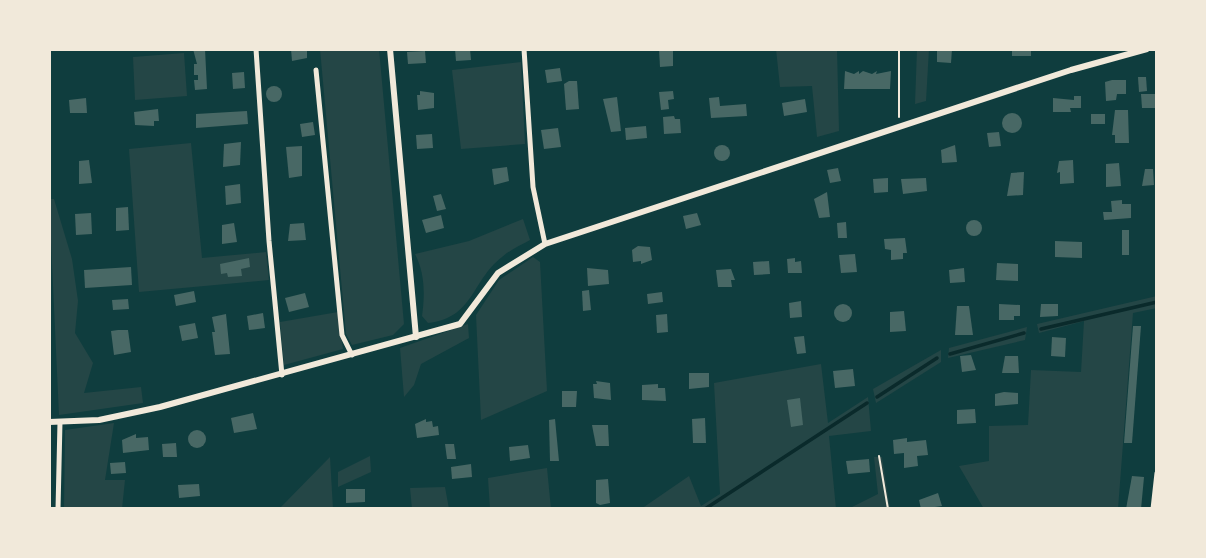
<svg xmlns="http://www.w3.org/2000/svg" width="1206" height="558" font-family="Mulish,sans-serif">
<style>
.green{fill:#244646}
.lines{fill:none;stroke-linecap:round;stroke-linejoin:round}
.stream{stroke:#0a2a2b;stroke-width:3.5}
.building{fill:#486865}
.path{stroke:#f1e9da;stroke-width:2}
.minor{stroke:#f1e9da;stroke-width:5}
.tertiary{stroke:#f1e9da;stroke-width:6}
</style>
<rect width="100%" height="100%" fill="#0f3d3e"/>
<g class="green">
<path d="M320,49H379L404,324L393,335L352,345L346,334Z"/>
<path d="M776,49H837L839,131L817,137L812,86L780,87Z"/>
<path d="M917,49H929L926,101L915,104Z"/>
<path d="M184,53L187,96L135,100L133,57Z"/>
<path d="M521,62L525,144L461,149L452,70Z"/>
<path d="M191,143L202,258L266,252L269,280L139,292L129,149Z"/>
<path d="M49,199H54L72,259L78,301L75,333L93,363L84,393L141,387L143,403L59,415Z"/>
<path d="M523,219L530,240C521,245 510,250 502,257C471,281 474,318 428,323L422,316C425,295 425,273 415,254L469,241Z"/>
<path d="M533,257L540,262L547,391L481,420L476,315L499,280Z"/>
<path d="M1157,296V308L1133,313L1118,509H984L959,466L989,461V426L1028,425L1031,370L1081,372L1084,321L1039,333L1037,324Z"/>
<path d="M338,312L343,349L284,365L280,322Z"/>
<path d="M468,324L469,338L421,364L414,385L404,397L400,348Z"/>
<path d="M1027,327L1025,340L948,358L949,348Z"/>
<path d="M941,350V362L876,403L873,389Z"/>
<path d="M821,364L828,423L868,397L871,431L829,436L836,509H641L689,476L701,506L720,494L714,383Z"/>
<path d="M114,423L105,480H125L122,509H64L65,430Z"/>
<path d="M370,456L371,472L338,487V472Z"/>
<path d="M330,457L333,509H280V508Z"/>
<path d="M874,457H882L890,509H848L878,494Z"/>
<path d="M547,468L551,509H490L488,478Z"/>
<path d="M445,487L449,509H412L410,488Z"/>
</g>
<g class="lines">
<g class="stream">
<path d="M1041,329L1157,302"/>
<path d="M950,354L1024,333"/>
<path d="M877,397L937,358"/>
<path d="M705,509L867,403"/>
</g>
</g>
<g class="building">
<path d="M193,49H205L207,89L195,90L194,80H198V75H194V64H197Z"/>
<path d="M291,49H307V58L292,61Z"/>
<path d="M455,49H470L471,60L456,61Z"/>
<path d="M659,49H673V66L660,67Z"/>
<path d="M937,49H952L951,63L937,62Z"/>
<rect x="1012" y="49" width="19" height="7"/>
<path d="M425,51L426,63L408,64L407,52Z"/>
<path d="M560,68L562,81L547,83L545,70Z"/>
<path d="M845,71L854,74L859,71V74L863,71L872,74L877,71L876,74L891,71L890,89H844Z"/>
<path d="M244,72L245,88L233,89L232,73Z"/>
<path d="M1138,77H1146L1147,91L1139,92Z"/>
<path d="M1112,80H1126V94H1117L1116,100L1106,101L1105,82Z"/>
<path d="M569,81H577L579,109L566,110L564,84Z"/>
<circle cx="274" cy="94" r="8"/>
<path d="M420,91L434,93V108L418,110L417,95H420Z"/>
<path d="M673,91L674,99L668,100L669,109L661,110L659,92Z"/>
<path d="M1141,94H1157V108H1142Z"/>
<path d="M1074,96H1081V108H1070L1071,112H1053V98L1074,100Z"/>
<path d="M617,97L621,131L611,132L603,99Z"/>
<path d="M719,97L720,106L746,104L747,116L711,118L709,98Z"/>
<path d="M86,98L87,113H70L69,100Z"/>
<path d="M805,99L807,112L784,116L782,103Z"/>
<path d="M158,109L159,121H154V126L135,125L134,112Z"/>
<path d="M1115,110H1128L1129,143H1115V135H1112Z"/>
<path d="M247,111L248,124L196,128V114Z"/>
<circle cx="1012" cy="123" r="10"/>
<rect x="1091" y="114" width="14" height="10"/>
<path d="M674,116L675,119H680L681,133L664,134L663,117Z"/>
<path d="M313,122L315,135L302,137L300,124Z"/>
<path d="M646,126L647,138L626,140L625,128Z"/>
<path d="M558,128L561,147L544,149L541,130Z"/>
<path d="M999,132L1001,146L989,147L987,133Z"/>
<path d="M432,134L433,148L417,149L416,135Z"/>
<path d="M241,142L240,165L223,167L224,144Z"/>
<circle cx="722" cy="153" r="8"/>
<path d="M955,145L957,162L942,163L941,150Z"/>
<path d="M302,146V176L289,178L286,147Z"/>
<path d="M89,160L92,183L79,184V161Z"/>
<path d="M1073,160L1074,183L1060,184V172L1057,173L1059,161Z"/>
<path d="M1119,163L1121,186L1106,187V164Z"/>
<path d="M507,167L509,181L494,185L492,169Z"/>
<path d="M838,168L841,181L830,183L827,170Z"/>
<path d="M1145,169H1153L1154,185L1142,186Z"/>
<path d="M1024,172L1023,195L1007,196L1011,173Z"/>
<path d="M888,178V192L874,193L873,179Z"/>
<path d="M926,178L927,191L903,194L901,179Z"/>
<path d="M240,184L241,203L226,205L225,186Z"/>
<path d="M827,192L830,217L819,218L814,199Z"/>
<path d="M441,194L446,209L437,211L433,196Z"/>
<path d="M1122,200V204H1131V218L1104,220L1103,212H1112L1111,201Z"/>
<path d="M128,207L129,230L116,231V208Z"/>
<path d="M91,213L92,234L76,235L75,214Z"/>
<path d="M697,213L701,225L686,229L683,216Z"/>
<path d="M441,215L444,228L426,233L422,220Z"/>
<circle cx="974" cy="228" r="8"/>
<path d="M846,222L847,238H838L837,223Z"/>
<path d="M234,223L237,242L222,244V225Z"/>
<path d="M304,223L306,240L288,241L290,224Z"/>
<rect x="1122" y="230" width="7" height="25"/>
<path d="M905,238L907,253H903V259L891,260V250L885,249L884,239Z"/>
<path d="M1055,241L1082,242V258L1055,257Z"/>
<path d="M638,246L650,247L652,260L641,264V261L633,262L632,250Z"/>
<path d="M855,254L857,272L841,273L839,255Z"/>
<path d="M249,258L250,267L241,269L242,276L228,277L227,273L221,274L220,264Z"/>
<path d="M795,258V262L801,261L802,273H788L787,259Z"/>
<path d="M769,261L770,274L754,275L753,262Z"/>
<path d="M997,263L1018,264V281L996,280Z"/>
<path d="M131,267L132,285L85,288L84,270Z"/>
<path d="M587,268L608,270L609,284L588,286Z"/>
<path d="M964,268L965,282L950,283L949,270Z"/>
<path d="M731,269L735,280H731L732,287H718L716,270Z"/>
<path d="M589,290L591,310L583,311L582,291Z"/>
<path d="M194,291L196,302L176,306L174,295Z"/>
<path d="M662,292L663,302L648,304L647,294Z"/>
<path d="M305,293L309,307L289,312L285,298Z"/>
<path d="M128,299L129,309L113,310L112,300Z"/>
<path d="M801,301L802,317L790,318L789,303Z"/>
<circle cx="843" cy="313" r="9"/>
<path d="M999,304L1020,305V316H1014V320H999Z"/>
<path d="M1041,304H1058V316L1040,317Z"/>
<path d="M957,306H969L973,335H955Z"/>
<path d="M904,311L906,331L890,332V312Z"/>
<path d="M263,313L265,328L249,330L247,316Z"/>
<path d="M226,314L230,354L215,355L212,332H215L212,317Z"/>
<path d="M667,314L668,332L657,333L656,315Z"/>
<path d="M195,323L198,338L182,341L179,326Z"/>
<path d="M1133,326H1141L1132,443H1124Z"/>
<path d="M118,330H128L131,352L114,355L111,331Z"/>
<path d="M804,336L806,353L797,354L794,337Z"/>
<path d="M1052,337L1066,338L1065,357L1051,356Z"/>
<path d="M971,355L976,370L962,372L960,356Z"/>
<path d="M1005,356H1018L1019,373H1002Z"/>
<path d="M853,369L855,386L835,388L833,371Z"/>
<path d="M689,373H709V387L689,389Z"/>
<path d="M596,381L610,383L611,400L594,398L593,384H597Z"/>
<path d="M658,384V388H665L666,401L642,400V385Z"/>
<path d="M562,391H577L576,407H562Z"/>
<path d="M1004,392L1018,393V404L995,406V394Z"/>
<path d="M800,398L803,425L791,427L787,400Z"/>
<path d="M975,409L976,423L957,424V410Z"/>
<path d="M253,413L257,429L234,433L231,418Z"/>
<path d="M705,418L706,443H693L692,419Z"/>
<path d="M426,419V422L432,421L433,427L438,426L439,435L417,438L415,424Z"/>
<path d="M555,419L559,461H550L549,420Z"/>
<path d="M592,425H608L609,446H596Z"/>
<circle cx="197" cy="439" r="9"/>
<path d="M136,434V438L148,437L149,450L123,453L122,440Z"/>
<path d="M907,438V442L926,440L928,455L917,456L918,466L904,468V453L894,454L893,440Z"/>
<path d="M176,443L177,457H163L162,444Z"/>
<path d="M445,444H454L456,459H447Z"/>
<path d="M528,445L530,458L510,461L509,447Z"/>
<path d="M869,459L870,472L848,474L846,461Z"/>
<path d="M125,462L126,473L111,474L110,463Z"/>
<path d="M471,464L472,477L452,479L451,467Z"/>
<path d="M1132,476L1144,477L1141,509H1126Z"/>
<path d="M608,479L610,503L600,505L596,503V480Z"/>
<path d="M199,484L200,496L179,498L178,485Z"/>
<path d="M346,489H365V502L346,503Z"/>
<path d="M938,493L942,506L921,509L919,500Z"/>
</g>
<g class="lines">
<g class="path">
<path d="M899,117V49"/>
<path d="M879,456L888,509"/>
</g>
<g class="minor">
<path d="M256,49L269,241L282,375"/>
<path d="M524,49L533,187L545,244"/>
<path d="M316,70L342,335L352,355"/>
<path d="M58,509L60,422"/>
<path d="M1153,509L1157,473"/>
</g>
<g class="tertiary">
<path d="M390,49L416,337"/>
<path d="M49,422L99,420L160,407L460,324L498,273L545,244L1071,70L1147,49"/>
</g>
</g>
<rect width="1206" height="558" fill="none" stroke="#f1e9da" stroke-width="102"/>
</svg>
